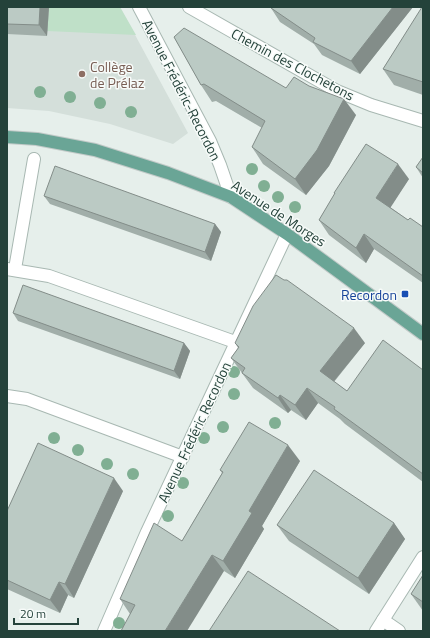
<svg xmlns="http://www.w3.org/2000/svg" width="430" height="638" font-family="'Titillium Web',sans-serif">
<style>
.built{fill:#d4dfda}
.green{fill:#bfe0c8}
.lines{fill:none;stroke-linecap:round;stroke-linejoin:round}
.minor-casing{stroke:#a8b8b2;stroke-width:14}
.major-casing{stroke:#c2cac8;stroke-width:14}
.minor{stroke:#fff;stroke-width:12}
.major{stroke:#6aa596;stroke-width:12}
.tree{fill:#80af93}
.wall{fill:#a1aea9}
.shaded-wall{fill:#838d89}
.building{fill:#bbcac4;stroke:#838d89}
.education-dot{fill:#8d6e63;stroke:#f7fbf9;stroke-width:1.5}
.transit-dot{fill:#1a4fb4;stroke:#f7fbf9;stroke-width:1.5}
.labels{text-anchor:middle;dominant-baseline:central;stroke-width:3;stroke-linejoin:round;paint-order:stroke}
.street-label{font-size:14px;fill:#24423a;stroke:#f7fbf9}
.education-label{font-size:14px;fill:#785e54;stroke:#f7fbf9;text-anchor:start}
.transit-label{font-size:14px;fill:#164399;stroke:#f7fbf9;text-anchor:end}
</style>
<rect width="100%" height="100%" fill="#e6efeb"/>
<path class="built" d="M7,7H120L188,133L173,144L110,124L49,111L7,108Z"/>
<path class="green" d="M49,7H120L136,35L47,31Z"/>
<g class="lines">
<g class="minor-casing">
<g id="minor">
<path d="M139,7L210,141L220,165L231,197"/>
<path d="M189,7L337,91L371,105L423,121"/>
<path d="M7,269L49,276L235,342"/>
<path d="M15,269L34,159"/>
<path d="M7,396L27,399L183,457"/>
<path d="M383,620L399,631"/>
<path d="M104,631L147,532L287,234"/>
<path d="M376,631L423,557"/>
</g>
</g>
<g class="major-casing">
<path id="major" d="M7,137L37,139L95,150L168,173L231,197L287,234L423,334"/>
</g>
<use href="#minor" class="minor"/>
<use href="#major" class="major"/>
</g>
<g class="tree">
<circle cx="40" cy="92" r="6"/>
<circle cx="70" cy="97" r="6"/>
<circle cx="100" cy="103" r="6"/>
<circle cx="131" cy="112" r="6"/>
<circle cx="252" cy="169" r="6"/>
<circle cx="264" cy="186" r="6"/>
<circle cx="278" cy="197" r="6"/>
<circle cx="295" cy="207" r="6"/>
<circle cx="234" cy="372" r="6"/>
<circle cx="234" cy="394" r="6"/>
<circle cx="275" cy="423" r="6"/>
<circle cx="223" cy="427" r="6"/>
<circle cx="54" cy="438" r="6"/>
<circle cx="204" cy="438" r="6"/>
<circle cx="78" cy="450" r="6"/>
<circle cx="107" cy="464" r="6"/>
<circle cx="133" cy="474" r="6"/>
<circle cx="183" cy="483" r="6"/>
<circle cx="168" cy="516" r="6"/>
<circle cx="119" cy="623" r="6"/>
</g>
<g class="wall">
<path d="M7,7H49L47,36L7,34Z"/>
<path d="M413,7L360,74L322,55L314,44L280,22L271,8Z"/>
<path d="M423,7V95L394,85L383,69Z"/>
<path d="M174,37L286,88L356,115L329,166L306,195L263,164L252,147L262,128L216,101L212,102L201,85Z"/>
<path d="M423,157V178L416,167Z"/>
<path d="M409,179L390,207L408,220L423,227V283L374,249L366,263L329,235L319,220L335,194L334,193Z"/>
<path d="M44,196L215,224L221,232L211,261L50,204Z"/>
<path d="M13,313L184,343L190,351L180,379L18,321Z"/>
<path d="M235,343H365L334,382L347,391L423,370V482L345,424L340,419L318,403L306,420L291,410L288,413L253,388L231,358L238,348Z"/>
<path d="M300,461L262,526L264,529L235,578L224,571L130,614L120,599L182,541L222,473L220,470Z"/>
<path d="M123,491L74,598L68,595L60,613L7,589V511Z"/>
<path d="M394,523L405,539L369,594L289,541L277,525Z"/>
<path d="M423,575V611L411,594Z"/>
</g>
<g class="shaded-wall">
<path d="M40,7H49L47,36L39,25Z"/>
<path d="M393,7H413L360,74L351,61Z"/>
<path d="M344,99L356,115L329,166L306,195L295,179Z"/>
<path d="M398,164L409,179L387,213L376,198Z"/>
<path d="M215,224L221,232L211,261L205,252Z"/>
<path d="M364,234L374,249L366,263L356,248Z"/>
<path d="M354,328L365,343L330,386L320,371Z"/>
<path d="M184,343L190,351L180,379L174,371Z"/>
<path d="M307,388L318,403L306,420L295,405Z"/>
<path d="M280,395L291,410L288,413L278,398Z"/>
<path d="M288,445L300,461L262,526L264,529L235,578L223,561L249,511Z"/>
<path d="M114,478L123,491L74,598L65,584Z"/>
<path d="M394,523L405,539L369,594L358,578Z"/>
<path d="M212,555L224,571L187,631H165Z"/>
<path d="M59,582L68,595L60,613L50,600Z"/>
</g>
<g class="building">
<path d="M7,7H40L39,25L7,24Z"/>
<path d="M272,7H393L351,61L313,42L315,38L271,8Z"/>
<path d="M422,7H423V82L383,69Z"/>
<path d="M184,28L286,88L294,77L309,86L344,99L317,150L295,179L252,147L265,121L204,84L201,85L174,37Z"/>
<path d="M366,144L398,164L376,198L408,220L410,218L423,227V276L364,234L356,248L319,220L335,193H334Z"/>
<path d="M423,157V173L416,167Z"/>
<path d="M55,166L215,224L205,252L44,196Z"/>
<path d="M276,275L284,280H287L354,328L320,371L347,391L383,340L423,370V474L334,409L335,407L307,388L295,405L280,395L278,398L242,373L245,368L231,358L239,347L235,343L253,306Z"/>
<path d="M23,285L184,343L174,371L13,313Z"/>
<path d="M249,422L288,445L249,511L252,513L223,561L212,555L165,631H121L135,605L120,599L154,523L182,541L223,472L220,470Z"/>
<path d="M38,443L114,478L65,584L59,582L50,600L7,580V511Z"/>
<path d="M314,470L394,523L358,578L277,525Z"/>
<path d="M248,571L340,631H209Z"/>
<path d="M423,575V602L411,594Z"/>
</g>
<circle class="education-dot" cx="82" cy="74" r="4"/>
<rect class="transit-dot" x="401" y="290" width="8" height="8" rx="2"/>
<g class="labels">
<g class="street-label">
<text transform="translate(293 64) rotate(28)">Chemin des Clochetons</text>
<text transform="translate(182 90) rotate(63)">Avenue Frédéric-Recordon</text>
<text transform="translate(279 213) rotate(33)">Avenue de Morges</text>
<text transform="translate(194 432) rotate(-65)">Avenue Frédéric Recordon</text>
</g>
<g class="education-label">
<text x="90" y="66">Collège<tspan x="90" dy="16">de Prélaz</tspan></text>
</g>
<g class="transit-label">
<text x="397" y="294">Recordon</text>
</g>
</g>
<rect width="430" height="638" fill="none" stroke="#24423a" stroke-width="16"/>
<path d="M14 618v6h64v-6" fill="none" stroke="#24423a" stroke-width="2"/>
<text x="20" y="618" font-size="12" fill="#24423a" stroke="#f7fbf9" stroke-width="3" paint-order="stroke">20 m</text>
</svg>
